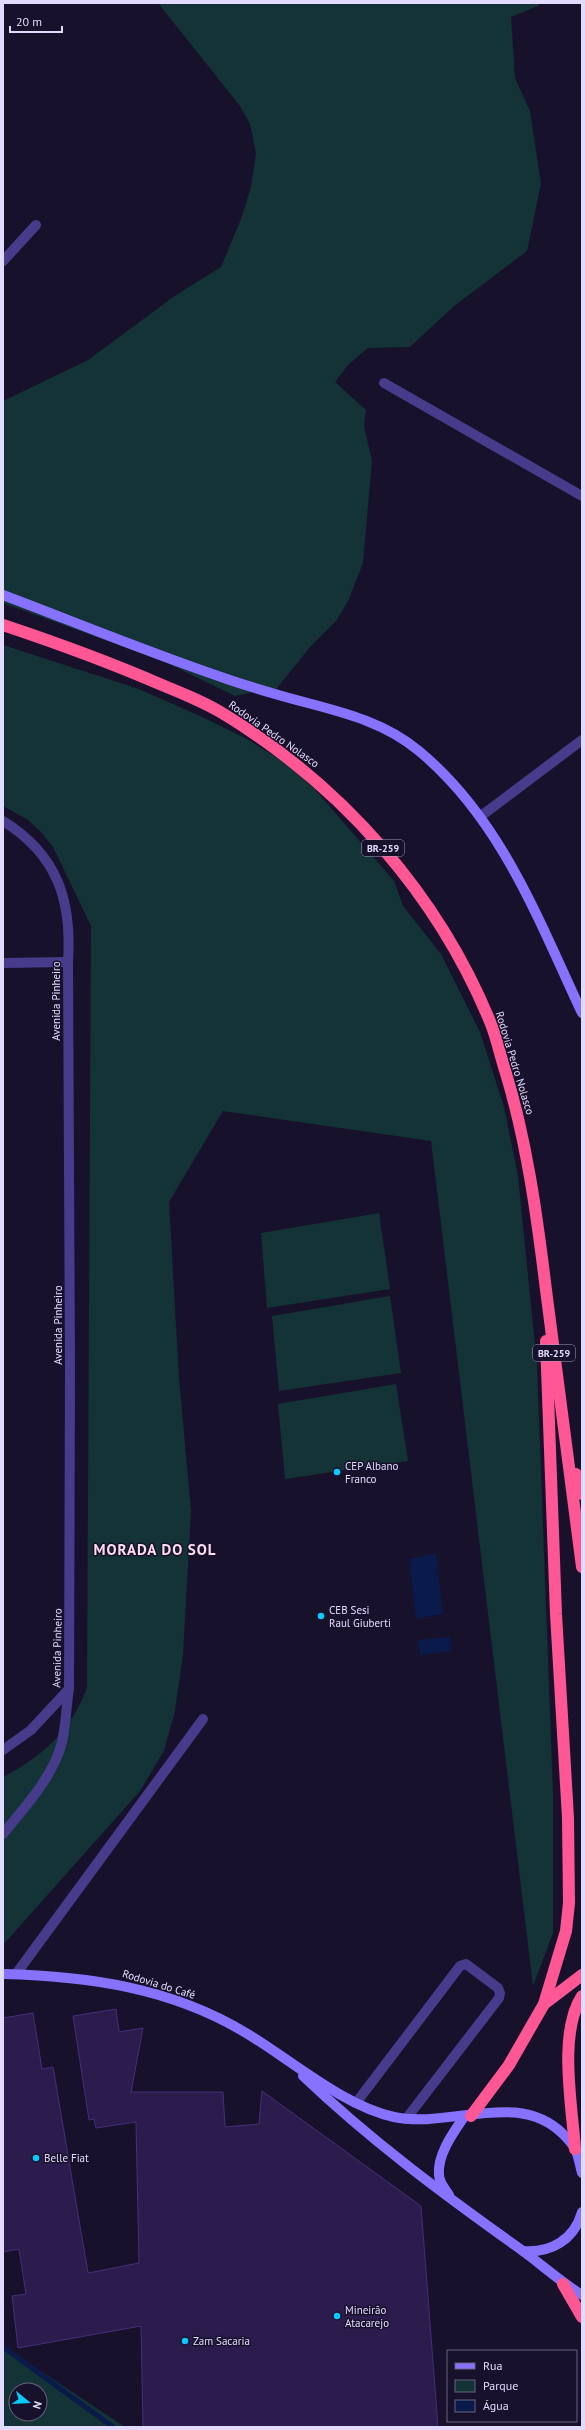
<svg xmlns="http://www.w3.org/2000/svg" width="585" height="2430" font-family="'PT Sans',sans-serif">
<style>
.green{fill:#133336;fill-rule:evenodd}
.water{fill:#0a1a4b}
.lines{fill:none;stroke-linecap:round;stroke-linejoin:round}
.stream{stroke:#0a1a4b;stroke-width:5}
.building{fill:#2c1c4d;stroke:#452e79}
.lane{stroke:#473b8b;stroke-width:10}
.street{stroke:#473b8b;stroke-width:10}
.secondary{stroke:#8672ff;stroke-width:10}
.highway{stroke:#ff5694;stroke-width:12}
.poi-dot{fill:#07caff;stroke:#18112b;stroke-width:1.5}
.labels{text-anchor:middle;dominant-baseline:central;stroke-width:3;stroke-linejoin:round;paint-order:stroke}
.shield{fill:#18112b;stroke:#a69ebf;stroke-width:1}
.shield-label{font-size:10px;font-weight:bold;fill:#e3dbff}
.street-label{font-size:11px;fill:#e3dbff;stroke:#18112b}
.poi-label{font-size:11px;fill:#e3dbff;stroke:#18112b;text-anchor:start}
.district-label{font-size:15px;font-weight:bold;letter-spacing:1px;fill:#ffddef;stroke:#18112b}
</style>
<rect width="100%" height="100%" fill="#18112b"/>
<g class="green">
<path d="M158,3H540L538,6L511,17L515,78L530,111L541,184L527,251L453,307L410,347L368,348L348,365L335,382L366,410L364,426L372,461L363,563L348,601L336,621L310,647L273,693L267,689L235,696L165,662L3,603V401L88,360L176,295L221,267L241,219L251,187L256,153L250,124L240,106Z"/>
<path d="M3,645L139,689L200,716L247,739L300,772L394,881L403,906L441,954L480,1032L504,1107L518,1176L537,1365L553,1793V1933L533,1986L431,1141L223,1111L169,1202L179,1378L191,1511L183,1655L175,1711L164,1751L140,1791L3,1945V1777C42,1757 72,1730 87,1687L91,926L53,847L42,833L28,820L3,806Z"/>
<path d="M379,1213L390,1289L267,1308L261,1233Z"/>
<path d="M390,1296L401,1373L279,1391L272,1316Z"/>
<path d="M396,1384L408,1461L285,1479L278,1404Z"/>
<path d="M3,2346L125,2427H3ZM16,2390H40V2414H16Z"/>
</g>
<g class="water">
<path d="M436,1553L443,1614L416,1619L409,1559Z"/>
<path d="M450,1637L451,1651L420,1655L418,1640Z"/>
</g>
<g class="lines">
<path class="stream" d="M3,2347L113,2427"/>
</g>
<path class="building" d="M116,2009L119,2032L143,2028L131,2092H223L225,2127L259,2124L262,2091L421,2206L438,2427H143L141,2326L18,2348L12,2296L26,2294L19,2249L3,2252V2018L33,2013L42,2069L53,2067L88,2273L139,2263L136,2122L96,2128L94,2119L89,2120L73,2016Z"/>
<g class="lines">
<g class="lane">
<path d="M3,261L36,225"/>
<path d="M356,2103L460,1966L466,1964L498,1988L500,1993L499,1998L406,2119"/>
</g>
<g class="street">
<path d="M384,383L582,496"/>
<path d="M481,816L582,740"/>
<path d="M3,821C58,855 72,901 68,962L70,1369L69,1689C66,1707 66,1728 61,1746C51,1779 24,1808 3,1834"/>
<path d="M3,963L68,962"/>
<path d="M3,1750L31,1730L69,1689"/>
<path d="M16,1974L203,1719"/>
</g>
<g class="secondary">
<path d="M3,595C77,623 150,653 224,678C241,684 258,689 275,694C325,709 377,716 419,751C501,819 538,919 582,1013"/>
<path d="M3,1974C88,1976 172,1988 246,2033C290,2059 343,2106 394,2117C450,2129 517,2089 563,2134C568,2139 573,2144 576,2151C579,2158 580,2166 582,2173"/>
<path d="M303,2076C369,2139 443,2194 516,2246C539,2262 559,2281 582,2295"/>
<path d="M449,2195C445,2189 439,2182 439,2175C437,2155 453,2133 464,2117"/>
<path d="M523,2251C551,2253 574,2240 582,2212"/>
</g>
<g class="highway">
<path d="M3,625C57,643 109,662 162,685C184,694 207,703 227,716C344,788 439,896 491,1024C497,1039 500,1055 505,1070C527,1142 537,1216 546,1290C558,1382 570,1475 582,1567"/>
<path d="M576,1474L582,1494"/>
<path d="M544,2004L582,1975"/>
<path d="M471,2116L509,2065L544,2004L566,1931L569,1903L568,1818L556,1614L546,1341"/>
<path d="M575,2149C572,2105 558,2033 582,1996"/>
<path d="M563,2284L582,2317"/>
</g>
</g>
<g class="poi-dot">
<circle cx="337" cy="1472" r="4"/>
<circle cx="321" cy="1616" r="4"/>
<circle cx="36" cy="2158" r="4"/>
<circle cx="337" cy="2316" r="4"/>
<circle cx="185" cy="2341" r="4"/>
</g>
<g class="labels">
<g class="shield">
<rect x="362" y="840" width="42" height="16" rx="3"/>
<rect x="533" y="1345" width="42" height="16" rx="3"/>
</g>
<g class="shield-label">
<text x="383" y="848">BR-259</text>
<text x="554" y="1353">BR-259</text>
</g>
<g class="street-label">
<text transform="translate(274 734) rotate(35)">Rodovia Pedro Nolasco</text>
<text transform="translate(56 1001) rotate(-90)">Avenida Pinheiro</text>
<text transform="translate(515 1063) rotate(73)">Rodovia Pedro Nolasco</text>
<text transform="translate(58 1325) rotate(-90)">Avenida Pinheiro</text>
<text transform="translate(57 1648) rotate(-89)">Avenida Pinheiro</text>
<text transform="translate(159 1984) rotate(17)">Rodovia do Café</text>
</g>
<g class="poi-label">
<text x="345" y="1466">CEP Albano<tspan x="345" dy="13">Franco</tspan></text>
<text x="329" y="1610">CEB Sesi<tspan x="329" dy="13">Raul Giuberti</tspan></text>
<text x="44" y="2158">Belle Fiat</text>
<text x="345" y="2310">Mineirão<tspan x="345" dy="13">Atacarejo</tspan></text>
<text x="193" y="2341">Zam Sacaria</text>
</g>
<g class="district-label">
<text x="155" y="1549">MORADA DO SOL</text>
</g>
</g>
<rect width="585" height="2430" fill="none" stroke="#e3dbff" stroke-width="8"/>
<rect x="447" y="2350" width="130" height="72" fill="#18112b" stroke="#696280"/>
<rect x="455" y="2363" width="20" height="6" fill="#8672ff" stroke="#696280"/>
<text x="483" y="2370" font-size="12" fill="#e3dbff">Rua</text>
<rect x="455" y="2380" width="20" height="12" fill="#133336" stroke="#696280"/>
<text x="483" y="2390" font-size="12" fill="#e3dbff">Parque</text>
<rect x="455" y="2400" width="20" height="12" fill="#0a1a4b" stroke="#696280"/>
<text x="483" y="2410" font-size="12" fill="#e3dbff">Água</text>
<g transform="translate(28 2402) rotate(108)"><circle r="19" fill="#18112b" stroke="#696280"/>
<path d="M0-3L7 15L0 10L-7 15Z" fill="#07caff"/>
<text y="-6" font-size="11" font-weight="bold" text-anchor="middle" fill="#e3dbff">N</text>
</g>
<path d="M10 26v6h52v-6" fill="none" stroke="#e3dbff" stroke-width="2"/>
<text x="16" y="26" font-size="12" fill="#e3dbff" stroke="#18112b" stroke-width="3" paint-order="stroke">20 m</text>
</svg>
